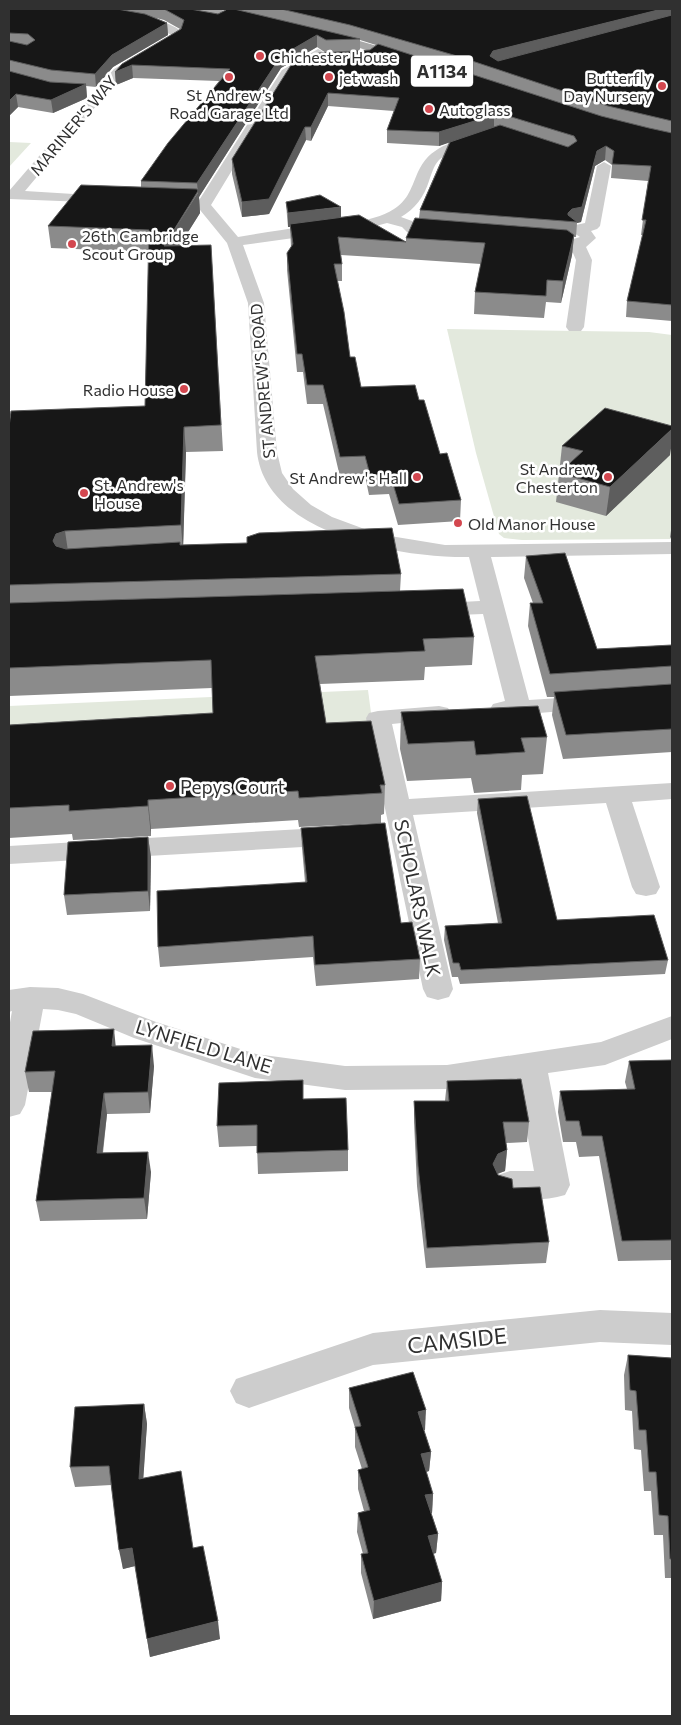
<svg xmlns="http://www.w3.org/2000/svg" width="681" height="1725" font-family="Commissioner,sans-serif">
<style>
.green{fill:#e3e9dd}
.lines{fill:none;stroke-linecap:round;stroke-linejoin:round}
.street{fill:#cdcdcd;fill-rule:evenodd}
.primary{fill:#a8a8a8;fill-rule:evenodd}
.wall{fill:#8b8b8b;fill-rule:evenodd}
.shaded-wall{fill:#5d5d5d}
.building{fill:#171717;stroke:#5d5d5d}
.poi-dot{fill:#d3474f;stroke:#fff;stroke-width:2}
.labels{text-anchor:middle;dominant-baseline:central;stroke-width:5;stroke-linejoin:round;paint-order:stroke}
.far-poi-label{font-size:16px;fill:#303030;stroke:#fff;text-anchor:start}
.far-street-label{font-size:16px;fill:#303030;stroke:#fff}
.shield{fill:#fff;stroke:#6e6e6e;stroke-width:1}
.shield-label{font-size:18px;font-weight:bold;fill:#303030}
.poi-label{font-size:19px;fill:#303030;stroke:#fff;text-anchor:start}
.street-label{font-size:19px;fill:#303030;stroke:#fff}
.near-street-label{font-size:22px;fill:#303030;stroke:#fff}
</style>
<rect width="100%" height="100%" fill="#fff"/>
<g class="green">
<path d="M9,142L31,143L9,167Z"/>
<path d="M447,329L649,332L672,335V539L522,540L504,538L499,534L476,453Z"/>
<path d="M368,690L373,728L9,744V706Z"/>
</g>
<g class="lines">
<g class="street">
<path d="M77,9C101,9 168,15 184,34L180,40L122,75L25,191L106,196L111,197L113,200L111,203L9,199V191L114,69L172,35L146,24L82,12Z"/>
<path d="M318,49L322,51L324,53L322,55L290,76L283,86L211,205L238,237C262,233 286,229 309,226C338,223 370,224 394,209C411,198 412,183 420,168C432,145 458,140 481,134L488,138L486,141C470,145 451,148 439,160C433,167 432,173 429,181C424,197 415,209 401,217L412,221L423,229L451,232L454,235L451,238L446,240L419,237L409,234L402,227L387,223L353,232L308,236L243,245L264,303L277,452L282,473L293,489L311,505L332,517L378,534L445,545L672,542V554L491,557L529,700L591,696L600,698L603,703L600,708L502,716L493,714L490,709L493,704L505,701L483,614L431,616L423,614L420,609L423,604L480,601L469,557C402,558 266,536 257,452L248,303L227,243L196,205L282,70Z"/>
<path d="M604,162L611,166L600,226L597,229L591,231L596,238L586,247L592,260L584,327L581,331H569L566,327L576,260L573,253L564,248L561,245L564,242L580,237L568,229L571,226L585,223L597,166Z"/>
<path d="M439,706L448,708L451,713L448,718L392,724L409,799L672,783V799L632,802L660,887L656,894L646,896L636,894L632,887L606,803L413,815L453,989L449,997L438,1000L427,997L423,989L366,718L369,713L378,711Z"/>
<path d="M338,827L348,830L351,836L348,842L338,845L9,864V846Z"/>
<path d="M30,987L58,988L83,994L156,1022L256,1054L345,1066L447,1065L601,1042L672,1016V1039L605,1065L548,1073L570,1185L565,1195C545,1201 518,1201 498,1195L493,1185L498,1175L510,1171H534L517,1078L447,1089L345,1090L255,1078L134,1038L76,1014L58,1010L43,1009L25,1105L20,1114L9,1117V1028L12,1011L9,1012V990Z"/>
<path d="M600,1310L672,1313V1345L600,1342L373,1365L249,1408L236,1403L230,1391L236,1379L373,1333Z"/>
</g>
<g class="primary">
<path d="M195,9H216L259,17L265,20L259,23L200,12Z"/>
<path d="M325,31L412,56L414,59L408,63L321,36L319,34Z"/>
</g>
</g>
<g class="wall">
<path d="M9,9H196V10L218,14L225,11L224,9H672V321L626,317L627,301L643,235H641L648,181L611,178L612,165L605,160L595,166L581,222L577,223L576,237H574L572,255L561,303L546,302L544,318L474,314L475,292L481,264L406,259V238L419,218L420,210L449,142L439,146L387,143V130L394,111L328,106L311,141L306,140L269,214L242,217L232,174V159L326,53L317,47L281,68L199,197L200,213L179,246L211,245L223,451L186,452L183,545L401,574L400,591L474,637L472,665L425,667L424,680L320,684L326,723L385,785L384,814L381,815V823L299,827L298,820L151,829V836L73,840L72,834L9,838V725L213,713L212,688L9,696V427L145,406L149,252L51,248L48,226L141,187V181L219,81L133,78L116,85L115,72L180,29L164,20L156,18L167,23L168,35L113,67L96,87L86,86L87,98L53,113L18,107L9,116ZM360,40L376,45L370,50L360,51Z"/>
<path d="M286,202L341,218L406,242V259L341,255L342,264V281H337L350,357L361,387L419,400L440,454L461,500L460,521L398,525L389,494L369,495L365,476L340,477L323,404H307L303,372H297L287,270V253L291,247L290,227H288L287,216Z"/>
<path d="M562,446L670,455L606,516L556,502Z"/>
<path d="M672,524V540L670,537Z"/>
<path d="M526,556L597,649L672,645V752L563,759L552,715L554,697H547L528,626L530,603H533L524,578Z"/>
<path d="M401,712L547,737L543,774L522,775L521,790L474,793L471,778L407,781L400,749Z"/>
<path d="M478,799L557,920L668,960L665,974L460,984L458,977H452L444,940L445,926L498,923L477,813Z"/>
<path d="M301,828L401,923L420,959L419,979L316,986L313,957L160,967L158,947L305,882L302,848Z"/>
<path d="M148,837L151,857L150,911L67,915L64,895Z"/>
<path d="M116,1046L154,1066L150,1113L107,1114L103,1153L151,1172L147,1219L40,1221L36,1201L52,1092H29L25,1072Z"/>
<path d="M672,1060V1260L618,1261L599,1156L579,1157L576,1142H563L558,1112L560,1091L627,1089L625,1082L629,1061Z"/>
<path d="M447,1081L529,1122L527,1142L506,1143L507,1150L505,1171L498,1174V1175L513,1188L549,1242L546,1263L426,1268L417,1186L414,1122V1101H445Z"/>
<path d="M303,1099L348,1150V1171L258,1174L257,1146L219,1147L217,1126Z"/>
<path d="M628,1355L672,1358V1578H665L663,1535H654L651,1491H644L641,1450L634,1449L632,1411L625,1410L624,1375Z"/>
<path d="M349,1388L425,1430H424L431,1452L429,1471L426,1472L433,1494L432,1513H431L438,1534L436,1553L433,1554L442,1582L441,1601L373,1619L361,1573V1554H363L357,1532L358,1513L364,1511L358,1489V1470L362,1469L355,1447V1428L349,1408Z"/>
<path d="M144,1404L147,1424L143,1478L193,1548L220,1639L150,1657L135,1566L123,1569L111,1485L75,1487L70,1467Z"/>
</g>
<g class="shaded-wall">
<path d="M662,9H672V18L493,63L490,56L493,51Z"/>
<path d="M167,23L168,35L113,67L96,87L95,74L112,55Z"/>
<path d="M317,35V47L281,68L199,197L200,213L165,269L164,246L198,193L197,183L281,56Z"/>
<path d="M132,65L133,78L116,85L115,72Z"/>
<path d="M86,84L87,98L53,113L51,100Z"/>
<path d="M328,93V106L311,141V127Z"/>
<path d="M16,94L18,107L9,116V101Z"/>
<path d="M494,115V128L439,146V132Z"/>
<path d="M305,127L306,140L269,214L242,217V202Z"/>
<path d="M606,146L605,160L595,166L581,222L577,223V222L567,221L568,213L597,151Z"/>
<path d="M341,207V221L290,224V227H288V213Z"/>
<path d="M574,235L572,255L561,303L563,281Z"/>
<path d="M184,427L186,452L183,552L181,525Z"/>
<path d="M672,429V442L670,455L606,516L610,487Z"/>
<path d="M65,531L69,558L56,568L53,541L56,534Z"/>
<path d="M148,800L151,829V836L148,806Z"/>
<path d="M148,837L151,857L150,911L148,891Z"/>
<path d="M114,1029L116,1049L112,1046Z"/>
<path d="M152,1045L154,1066L150,1113L148,1092Z"/>
<path d="M104,1093L107,1114L100,1173L97,1153Z"/>
<path d="M507,1150L505,1171L496,1174L493,1164L498,1154Z"/>
<path d="M148,1152L151,1172L147,1219L144,1198Z"/>
<path d="M144,1404L147,1424L142,1498L139,1479Z"/>
<path d="M426,1410L425,1430L417,1432L418,1412Z"/>
<path d="M431,1452L429,1471L419,1474L421,1454Z"/>
<path d="M433,1494L432,1513L424,1515L425,1495Z"/>
<path d="M438,1534L436,1553L426,1555L428,1536Z"/>
<path d="M132,1548L135,1566L123,1569L119,1550Z"/>
<path d="M442,1582L441,1601L373,1619L374,1601Z"/>
<path d="M218,1621L220,1639L150,1657L147,1639Z"/>
</g>
<g class="building">
<path d="M9,9H117L145,14L167,23L112,55L95,74L51,70L9,60V41L27,45L35,40L28,34L9,33Z"/>
<path d="M164,9H190L218,14L226,10V9H234L360,39L326,40L317,35L281,56L197,183L141,181L168,143L230,69L132,65L115,72L122,64L181,29L184,20Z"/>
<path d="M281,9H662L493,51L490,56L498,61L672,15V121L608,106L457,56L350,25Z"/>
<path d="M378,44L601,116L649,128L672,133V305L627,301L646,220H642L651,166L612,164L614,151L606,146L597,151L582,207L572,209L568,213V215L577,222L420,210L450,142L500,125L568,147L577,141L574,136L505,115H494L439,132L387,130L399,98L328,93L311,127H305L269,199L242,202L232,159L291,65L319,53L370,50Z"/>
<path d="M9,71L50,82L86,84L51,100L16,94L9,101Z"/>
<path d="M81,185L197,189L198,191L164,246L211,245L221,425L184,427L181,525L65,531L56,534L53,541L56,546L66,549L180,542V545L247,543V537L259,533L392,528L401,574L9,585V427L11,411L145,406L149,230L48,226Z"/>
<path d="M320,195L341,207L288,213L286,202Z"/>
<path d="M359,215L406,242L338,237L342,264H334L344,312L350,357H355L361,387L415,385L419,400H424L440,454L447,453L461,500L399,504L390,474L370,475L365,456L340,457L323,385H307L302,354H297L287,253L293,244L290,224Z"/>
<path d="M415,218L567,230L574,235L563,281L547,280L546,296L475,292L485,243L406,238Z"/>
<path d="M605,408L672,426V429L610,487L559,473L583,451L562,446Z"/>
<path d="M565,553L597,649L672,645V666L550,674L530,603H543L526,556Z"/>
<path d="M463,589L474,637L423,639L425,651L315,656L326,723L371,721L385,785H380L382,793L299,798L298,791L148,800V806L69,811V805L9,808V725L213,713L211,660L9,668V603Z"/>
<path d="M672,684V729L566,735L554,692Z"/>
<path d="M538,706L547,737L521,738L525,752L476,755L474,741L408,744L401,712Z"/>
<path d="M527,796L557,920L654,915L668,960L461,970L459,963H453L445,926L502,923L478,799Z"/>
<path d="M385,823L401,923L412,922L420,959L315,965L313,936L158,947L157,891L307,882L301,828Z"/>
<path d="M148,837V891L64,895L68,842Z"/>
<path d="M114,1029L112,1046L152,1045L148,1092L104,1093L97,1153L148,1152L144,1198L36,1201L55,1071L25,1072L33,1031Z"/>
<path d="M672,1060V1240L622,1241L602,1136H582L579,1121H566L560,1091L635,1089L629,1061Z"/>
<path d="M521,1079L529,1122H503L507,1150L498,1154L493,1164L498,1175L512,1179L513,1188L540,1187L549,1242L427,1248L418,1166L414,1101H449L447,1081Z"/>
<path d="M303,1080V1099L346,1098L348,1150L257,1153V1125L217,1126L219,1083Z"/>
<path d="M628,1355L672,1358V1559H670L668,1516L659,1515L656,1472H649L646,1430H639L636,1391L630,1390Z"/>
<path d="M413,1372L426,1410L418,1412L431,1452L421,1454L433,1494L425,1495L438,1534L428,1536L442,1582L374,1601L361,1554L368,1553L358,1513L370,1510L358,1470L368,1467L355,1427L361,1426L349,1388Z"/>
<path d="M144,1404L139,1479L181,1471L193,1548L203,1546L218,1621L147,1639L132,1548L119,1550L109,1466L70,1467L75,1407Z"/>
</g>
<g class="poi-dot">
<circle cx="260" cy="56" r="5"/>
<circle cx="229" cy="77" r="5"/>
<circle cx="329" cy="77" r="5"/>
<circle cx="662" cy="86" r="5"/>
<circle cx="429" cy="109" r="5"/>
<circle cx="72" cy="244" r="5"/>
<circle cx="184" cy="389" r="5"/>
<circle cx="417" cy="477" r="5"/>
<circle cx="608" cy="477" r="5"/>
<circle cx="84" cy="493" r="5"/>
<circle cx="458" cy="523" r="5"/>
<circle cx="170" cy="786" r="5"/>
</g>
<g class="labels">
<g class="far-poi-label">
<text x="270" y="56">Chichester House</text>
<text x="339" y="77">jet wash</text>
<text x="652" y="77" text-anchor="end">Butterfly<tspan x="652" dy="18">Day Nursery</tspan></text>
<text x="229" y="94" text-anchor="middle">St Andrew’s<tspan x="229" dy="18">Road Garage Ltd</tspan></text>
<text x="439" y="109">Autoglass</text>
<text x="82" y="235">26th Cambridge<tspan x="82" dy="18">Scout Group</tspan></text>
<text x="174" y="389" text-anchor="end">Radio House</text>
<text x="598" y="468" text-anchor="end">St Andrew,<tspan x="598" dy="18">Chesterton</tspan></text>
<text x="407" y="477" text-anchor="end">St Andrew's Hall</text>
<text x="94" y="484">St. Andrew's<tspan x="94" dy="18">House</tspan></text>
<text x="468" y="523">Old Manor House</text>
</g>
<g class="far-street-label">
<text transform="translate(73 125) rotate(-50)">MARINER'S WAY</text>
<text transform="translate(262 381) rotate(-95)">ST ANDREW'S ROAD</text>
</g>
<rect class="shield" x="411" y="55.5" width="62" height="31" rx="4"/>
<g class="shield-label">
<text x="442" y="71">A1134</text>
</g>
<g class="poi-label">
<text x="180" y="786">Pepys Court</text>
</g>
<g class="street-label">
<text transform="translate(418 898) rotate(78)">SCHOLARS WALK</text>
<text transform="translate(204 1046) rotate(17)">LYNFIELD LANE</text>
</g>
<g class="near-street-label">
<text transform="translate(457 1340) rotate(-6)">CAMSIDE</text>
</g>
</g>
<rect width="681" height="1725" fill="none" stroke="#303030" stroke-width="20"/>
</svg>
